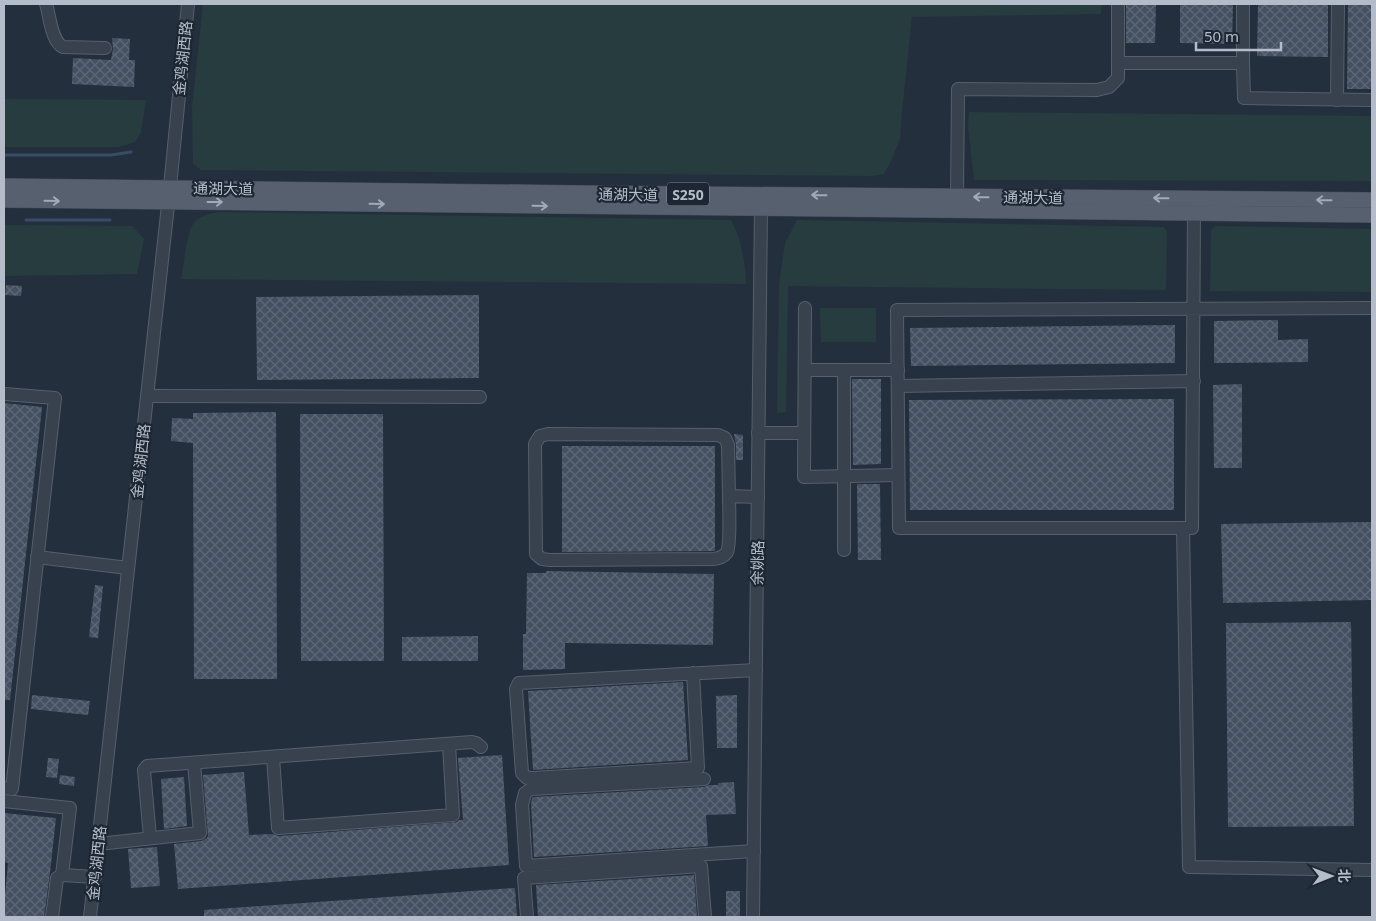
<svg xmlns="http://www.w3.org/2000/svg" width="1376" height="921" font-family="'Noto Sans','Noto Sans SC',sans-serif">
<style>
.green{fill:#263c3f}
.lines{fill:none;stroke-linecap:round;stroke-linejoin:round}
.stream{stroke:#394c67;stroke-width:3}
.building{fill:url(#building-cross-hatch)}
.minor-casing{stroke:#565f6c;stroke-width:14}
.major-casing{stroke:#414a57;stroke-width:16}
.minor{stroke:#38414e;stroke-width:12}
.major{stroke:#56606e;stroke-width:15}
.oneway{stroke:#a1aab7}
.labels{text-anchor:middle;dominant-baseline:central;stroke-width:4.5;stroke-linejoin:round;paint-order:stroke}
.shield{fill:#1d2633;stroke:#878f9c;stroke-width:1}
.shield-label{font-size:14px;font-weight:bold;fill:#b4bcc9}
.street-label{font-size:15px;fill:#b4bcc9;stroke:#1d2633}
</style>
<defs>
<pattern id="building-cross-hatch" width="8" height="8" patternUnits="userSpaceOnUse" patternTransform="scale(1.25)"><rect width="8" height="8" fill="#455162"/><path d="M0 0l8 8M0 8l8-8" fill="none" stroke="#5d6877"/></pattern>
</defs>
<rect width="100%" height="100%" fill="#242f3e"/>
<g class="green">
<path d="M203,4H1101V14L912,17L902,112L900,139L892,159L884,174L873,176L201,170L193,164L192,107Z"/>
<path d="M4,99L146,100L141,132L135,142L118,147H4Z"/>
<path d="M969,112L1372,116V181L974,180L968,126Z"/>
<path d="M218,212L731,220C742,241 745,261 746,284L181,279C184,266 186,235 193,224C198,216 209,214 218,212Z"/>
<path d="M797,220L1163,227L1167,231L1166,290L788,286L786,412L777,413L779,284L785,243Z"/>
<path d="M4,225L132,226L144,239L137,274L4,276Z"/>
<path d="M1216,226L1372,229V292L1210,291L1211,230Z"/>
<path d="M820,308H876V342H821Z"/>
</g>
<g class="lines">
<g class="stream">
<path d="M4,155H111L131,152"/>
<path d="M26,220H110"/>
</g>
</g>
<g class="building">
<path d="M1126,4H1156L1155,43H1126Z"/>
<path d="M1180,4H1233L1232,44L1180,43Z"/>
<path d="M1258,4H1328V57L1257,56Z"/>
<path d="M1348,4H1372V89H1347Z"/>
<path d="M112,38L130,39L129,60H135L134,87L72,84L73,58L111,60L113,49Z"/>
<path d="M6,285L22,286L21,296L5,295Z"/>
<path d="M479,295V378L257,380L256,297Z"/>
<path d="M1278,320V340L1308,339V362L1214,363V321Z"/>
<path d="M1175,325V363L911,366L910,328Z"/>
<path d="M852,379H881V464L853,465Z"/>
<path d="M1242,384V468H1214L1213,385Z"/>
<path d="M1174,399V510H910L909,400Z"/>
<path d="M4,403L42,407L10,700H4Z"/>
<path d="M276,412L277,679H194L193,443L171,441L172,418L193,419V413Z"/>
<path d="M300,414H383L384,661H301Z"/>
<path d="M734,434L743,435V460H736V445Z"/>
<path d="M562,446H715V551L562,552Z"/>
<path d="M857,484H880L881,560H858Z"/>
<path d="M1372,522V600L1223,603L1221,524Z"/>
<path d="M546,571L714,574L713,645L565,643V669L523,670V634H526L527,573H546Z"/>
<path d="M95,585L103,586L98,638L89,637Z"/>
<path d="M1351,622L1354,826L1228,827L1226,623Z"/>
<path d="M478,636V661H402V637Z"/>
<path d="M683,682L688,760L533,770L528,691Z"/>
<path d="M32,695L90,701L88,715L31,709Z"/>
<path d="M737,695V748H717L716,696Z"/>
<path d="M502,755L509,865L178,889L174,844L201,841L207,838L208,836L203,775L244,772L249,835L272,834L279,836L457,822L459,820H463L458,758Z"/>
<path d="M48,758L59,759L57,778L46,777Z"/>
<path d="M60,775L75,777L74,786L59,784Z"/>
<path d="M184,777L187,826L164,829L161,779Z"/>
<path d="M734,782L736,814L706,815L708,846L534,857L531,804L532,798L534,797L704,787L709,785H718V783Z"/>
<path d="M4,813L56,818L50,873L44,917H4V905L8,863L4,862Z"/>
<path d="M157,847L160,886L131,888L128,849Z"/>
<path d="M694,875L697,917H538L536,885Z"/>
<path d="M515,888L517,917H204V910Z"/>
<rect x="726" y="891" width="14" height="26"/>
</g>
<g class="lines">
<g class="minor-casing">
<g id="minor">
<path d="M46,4C50,16 51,41 63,47L105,48"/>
<path d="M1118,4V63"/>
<path d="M1243,63V4"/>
<path d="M1337,100L1338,4"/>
<path d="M957,197L958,89L1097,90L1109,87L1118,78V63H1243L1244,98L1372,100"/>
<path d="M1194,213C1193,318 1193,423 1192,528H899L897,310C1056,309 1214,309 1372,308"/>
<path d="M805,308L804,477L898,475"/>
<path d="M805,370H898"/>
<path d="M844,370V550"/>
<path d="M898,386L1194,381"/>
<path d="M4,394L55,398L12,789L4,788"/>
<path d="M147,396L480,397"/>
<path d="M758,433H804"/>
<path d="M729,496C729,508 731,543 727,552C724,557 719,558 714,559L550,560L542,559L536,554L535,444L540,436L548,434L718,435L725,438L728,445L729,496L758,497"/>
<path d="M1183,528L1189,867L1372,870"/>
<path d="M37,557L128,568"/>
<path d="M693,673L698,768L533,778H527L522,773L516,689L519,683L756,670"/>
<path d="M273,757L278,828L453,815L449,744"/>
<path d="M704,779L531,789L525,793L522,805L526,866L754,851"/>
<path d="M4,801L70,808L62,875L95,877"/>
<path d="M150,838L144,770L147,766L472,742L476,743L481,747"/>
<path d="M98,844L200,833L194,763"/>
<path d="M52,917L57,878L62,875"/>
<path d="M90,917L170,187L188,4"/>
<path d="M527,917L524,878L701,866L705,917"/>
<path d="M753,917L761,208"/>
</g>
</g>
<g class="major-casing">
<g id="major">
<path d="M4,186L580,193L1372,200"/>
<path d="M4,200L1372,215"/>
</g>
</g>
<use href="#minor" class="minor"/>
<use href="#major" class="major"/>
</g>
<defs><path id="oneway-shaft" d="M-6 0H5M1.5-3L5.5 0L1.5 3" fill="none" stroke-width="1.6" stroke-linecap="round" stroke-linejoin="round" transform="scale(1.25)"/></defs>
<g class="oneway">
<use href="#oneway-shaft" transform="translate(819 195) rotate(-179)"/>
<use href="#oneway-shaft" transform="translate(981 197) rotate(-179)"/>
<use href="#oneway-shaft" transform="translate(1161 198) rotate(-179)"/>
<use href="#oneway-shaft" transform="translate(1324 200) rotate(-179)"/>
<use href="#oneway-shaft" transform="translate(52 201) rotate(1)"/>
<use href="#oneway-shaft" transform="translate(215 202)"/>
<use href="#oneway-shaft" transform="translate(377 204) rotate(1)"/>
<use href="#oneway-shaft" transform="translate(540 206) rotate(1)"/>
</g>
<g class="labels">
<rect class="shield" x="667" y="182.5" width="42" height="23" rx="4"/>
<g class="shield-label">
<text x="688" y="194">S250</text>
</g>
<g class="street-label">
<text transform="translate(182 58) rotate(-84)">金鸡湖西路</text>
<text transform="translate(223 188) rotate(1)">通湖大道</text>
<text transform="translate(628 194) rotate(1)">通湖大道</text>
<text transform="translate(1033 197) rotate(1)">通湖大道</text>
<text transform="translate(140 461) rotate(-84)">金鸡湖西路</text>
<text transform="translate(757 563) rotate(-89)">余姚路</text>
<text transform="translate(96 863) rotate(-84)">金鸡湖西路</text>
</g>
</g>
<rect width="1376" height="921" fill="none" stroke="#b4bcc9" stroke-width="10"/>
<g transform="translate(1331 876) rotate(89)" stroke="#1d2633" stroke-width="4" paint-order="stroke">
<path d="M0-4L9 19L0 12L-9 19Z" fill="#b4bcc9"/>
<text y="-8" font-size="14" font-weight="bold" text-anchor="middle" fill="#b4bcc9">北</text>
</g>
<path d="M1196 42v8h85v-8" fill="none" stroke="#b4bcc9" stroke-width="2.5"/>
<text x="1204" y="42" font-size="15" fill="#b4bcc9" stroke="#1d2633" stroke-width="4" paint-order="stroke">50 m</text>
</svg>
